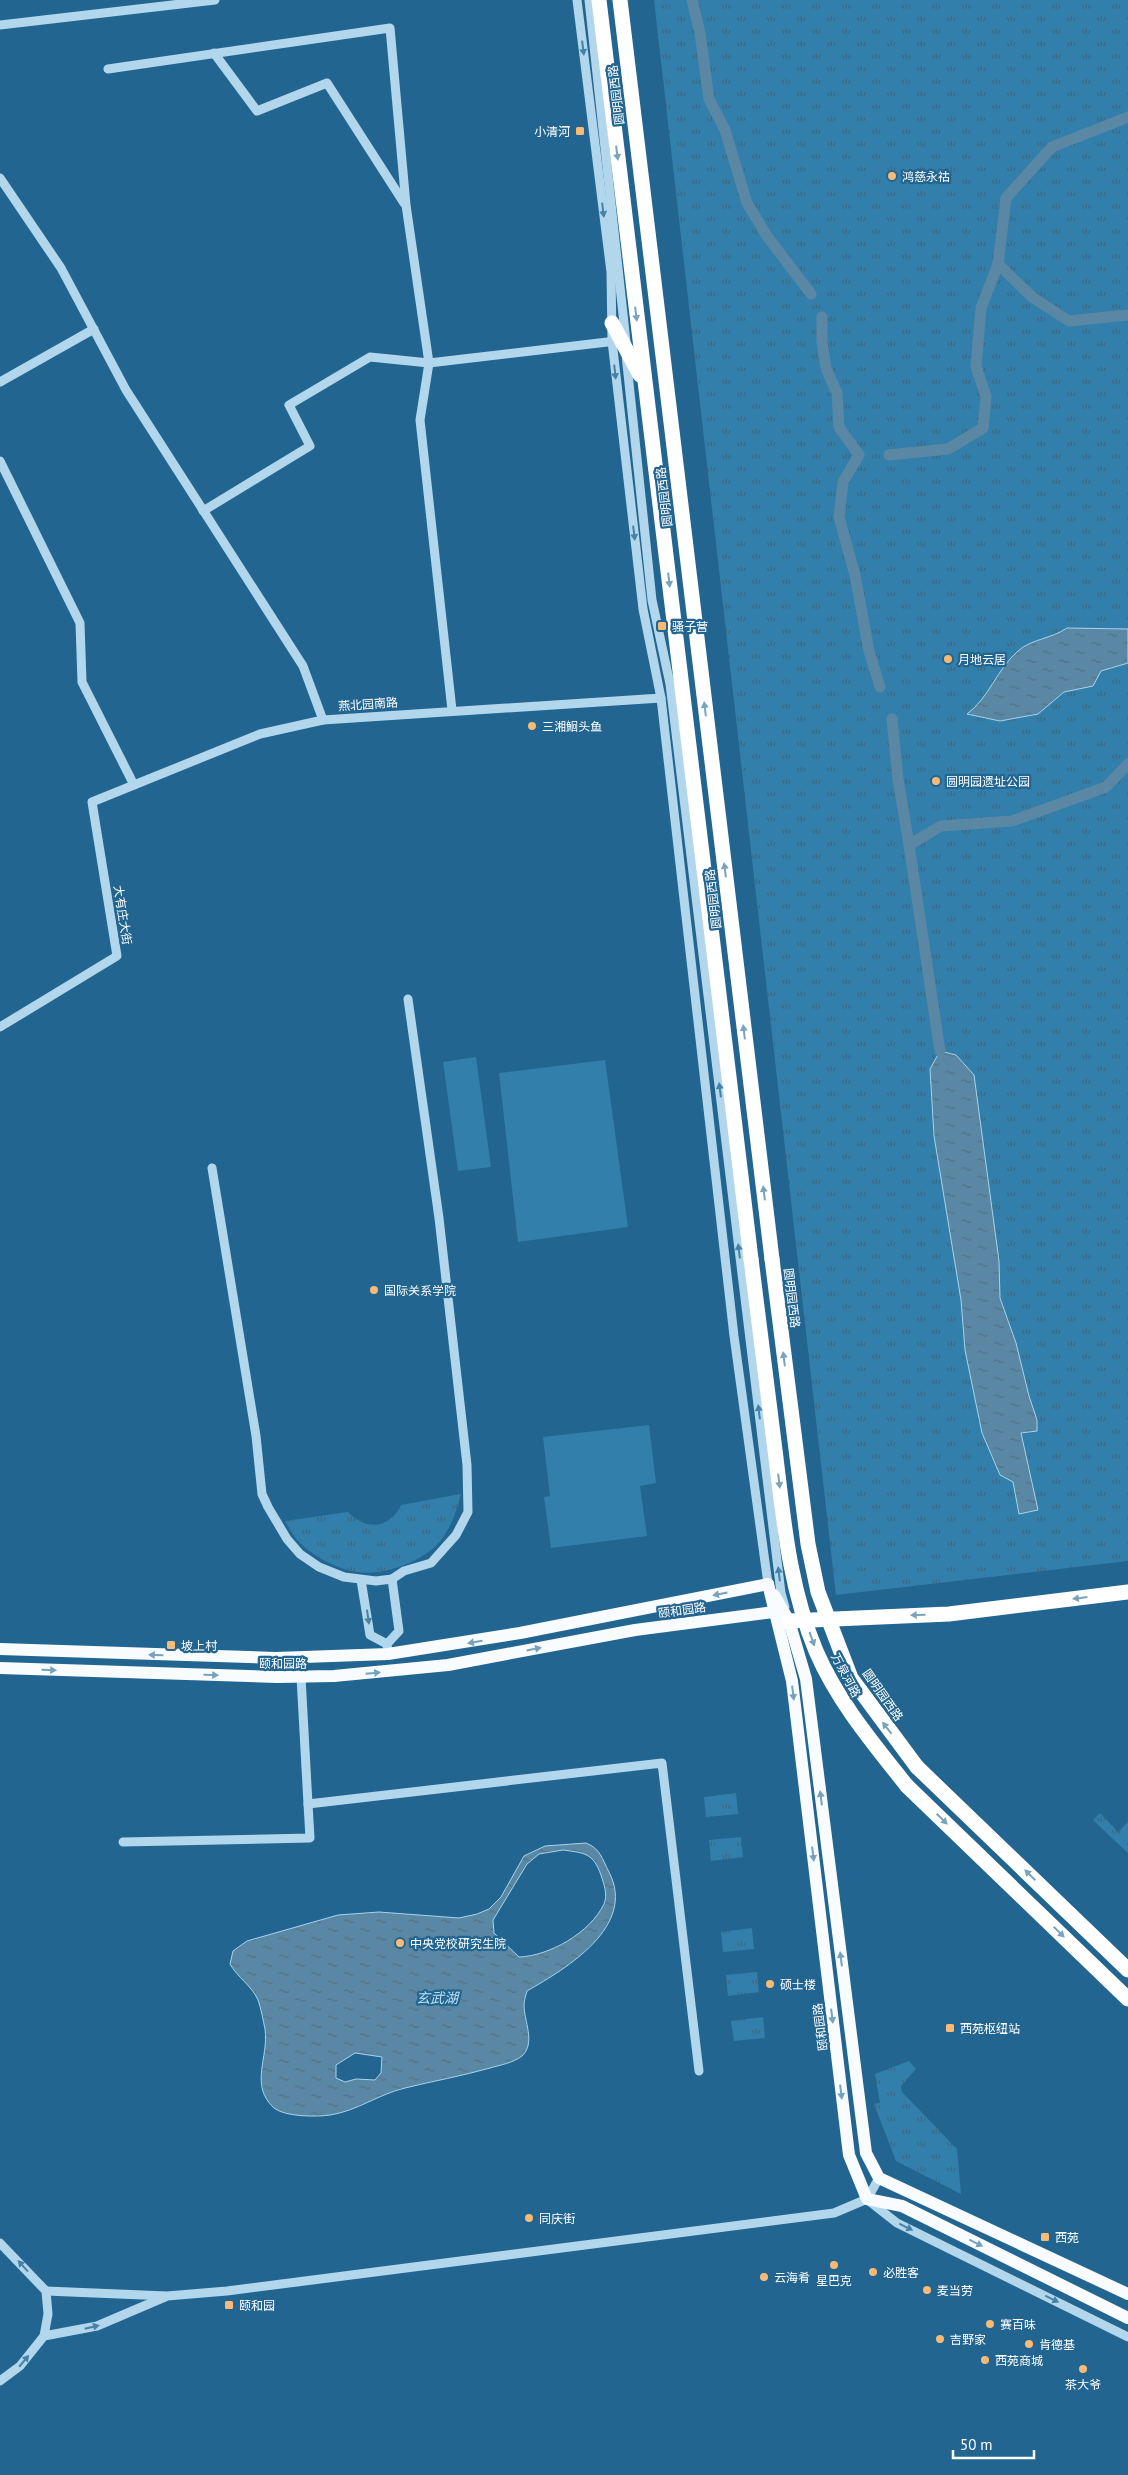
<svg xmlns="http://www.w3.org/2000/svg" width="1128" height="2475" font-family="'PT Sans','Noto Sans SC',sans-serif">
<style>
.grass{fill:url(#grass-tufts)}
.garden{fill:#337fab}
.water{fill:url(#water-ripples);stroke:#a6d4ed;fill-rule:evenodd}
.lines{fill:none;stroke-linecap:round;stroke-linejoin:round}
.canal{stroke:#5a88a4;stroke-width:11}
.minor{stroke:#b2d7ec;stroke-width:9}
.major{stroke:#f8fcff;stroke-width:12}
.highway{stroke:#fff;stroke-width:15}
.highway-bridge{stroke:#fff;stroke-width:15}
.oneway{fill:#4682a7}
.oneway2{fill:#7aa3bc}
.oneway3{fill:#78a1bc}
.poi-dot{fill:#f8ba74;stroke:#226590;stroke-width:2}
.labels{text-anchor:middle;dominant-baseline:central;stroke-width:4.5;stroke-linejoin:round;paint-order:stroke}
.street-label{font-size:12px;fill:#fff;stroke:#226590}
.poi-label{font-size:12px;fill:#fff;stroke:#226590;text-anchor:start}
.water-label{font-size:14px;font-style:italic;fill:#bee0f3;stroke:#226590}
</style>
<defs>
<pattern id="grass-tufts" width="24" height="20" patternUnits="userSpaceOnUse" patternTransform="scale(1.25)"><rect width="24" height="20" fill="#337fab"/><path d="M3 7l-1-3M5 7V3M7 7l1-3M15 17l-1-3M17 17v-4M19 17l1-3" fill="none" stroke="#3e6880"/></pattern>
<pattern id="water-ripples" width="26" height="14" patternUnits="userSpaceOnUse" patternTransform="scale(1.25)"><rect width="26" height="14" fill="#5a88a4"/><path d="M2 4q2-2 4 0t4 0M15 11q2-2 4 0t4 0" fill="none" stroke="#547081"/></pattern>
</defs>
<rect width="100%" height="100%" fill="#226590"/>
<g class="grass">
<path d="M654,0H1128V1561L836,1595Z"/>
<path d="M461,1494C457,1511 449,1533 436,1546C417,1563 383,1576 357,1572C338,1569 314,1557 300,1543C294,1537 289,1528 285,1521L348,1512C366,1531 390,1529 401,1505Z"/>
<path d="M736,1793L738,1814L706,1817L704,1797Z"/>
<path d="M1100,1813L1118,1832L1128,1822V1853L1093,1820Z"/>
<path d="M741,1837L743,1857L711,1861L709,1840Z"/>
<path d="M752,1928L754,1949L723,1952L721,1932Z"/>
<path d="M757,1972L759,1992L728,1996L726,1975Z"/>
<path d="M763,2017L765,2038L734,2041L731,2021Z"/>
<path d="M909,2061L916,2069L901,2086L902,2092L957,2149L961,2194L896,2161L874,2104L880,2103L875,2074Z"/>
</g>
<g class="garden">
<path d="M476,1057L491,1167L458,1171L443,1062Z"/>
<path d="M605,1060L628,1227L518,1242L499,1073Z"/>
<path d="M649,1425L656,1483L640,1486L647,1536L551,1548L544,1497L550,1496L543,1437Z"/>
</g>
<g class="water">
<path d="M1067,628L1128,629V663L1101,671L1093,686L1064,692L1038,714L1000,721L967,714C989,698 997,669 1018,651C1031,639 1051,639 1067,628Z"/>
<path d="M940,1051L956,1055L974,1075L999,1261L1000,1298L1016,1343L1029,1396L1037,1420V1431L1021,1433L1038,1510L1019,1514L1013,1482L1000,1475L982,1433L965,1350L961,1300L934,1136L930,1069Z"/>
<path d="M586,1843C601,1849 602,1859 609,1872C637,1926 567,1968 527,1991C526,1995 524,2000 524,2005C524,2021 536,2043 522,2056C513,2063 500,2065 490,2068C462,2076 433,2081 405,2088C379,2094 357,2111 330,2115C317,2117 285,2117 274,2108C249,2085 269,2058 265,2029C263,2020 261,2008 258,2000C252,1986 237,1977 230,1964L233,1951L247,1941L338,1915L379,1912L459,1918L477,1914L489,1909L501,1897L524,1856L545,1846ZM563,1850C585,1853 593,1853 601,1875C604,1885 608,1894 604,1904C590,1933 549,1956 519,1957L494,1933L493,1920L527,1864L539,1854ZM355,2053L382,2057L381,2073L375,2080L356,2079L345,2082L336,2078V2065Z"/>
</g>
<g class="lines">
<g class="canal">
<path d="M692,0L700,33L709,99L725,130L747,203L767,236L811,294"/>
<path d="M998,264L1032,297L1069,321L1128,315"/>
<path d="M822,317V342L826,368L837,393L839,427L859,455L843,482L839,517L855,575L869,651L880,687"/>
<path d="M889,455L948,449L983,428L986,396L976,367L981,308L998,264L1006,198L1052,147L1128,117"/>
<path d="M892,719L898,779L909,845L941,826L1012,821L1106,787L1128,764"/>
<path d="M909,845L940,1051"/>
</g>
<g class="minor">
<path d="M577,0L611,272L612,341L643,609L661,698L734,1336L768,1584"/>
<path d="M589,0L626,342"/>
<path d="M0,25L215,0"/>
<path d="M214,53L257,111L327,83L404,203"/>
<path d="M108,69L390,28L406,205L429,363L420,420L452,710"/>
<path d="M0,178L61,268L126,390L303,666L323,720"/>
<path d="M626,355L652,600L670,684L781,1593L785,1607"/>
<path d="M0,382L94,329"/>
<path d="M0,461L80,623L82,682L134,785"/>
<path d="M203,511L310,446L289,405L370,357L429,363L616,341"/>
<path d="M0,1027L117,956L92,802L260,734L323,720L661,698"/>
<path d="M212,1168L256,1436L262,1494L268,1507L287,1539L300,1554L319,1567L344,1577L376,1581L392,1579L404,1571L431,1563L456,1535L468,1512L467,1465L439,1218L408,999"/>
<path d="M361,1580L370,1635L387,1644"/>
<path d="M388,1654L387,1644L399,1631L392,1579"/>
<path d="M301,1677L308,1804L662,1763L699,2071"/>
<path d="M123,1842L310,1838L308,1804"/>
<path d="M867,2199L879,2178"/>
<path d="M869,2201L897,2223L1128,2337"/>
<path d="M0,2243L46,2291L48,2314L44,2336L20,2366L0,2381"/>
<path d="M46,2291L167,2296L227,2291L834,2213L867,2199"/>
<path d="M44,2336L97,2326L165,2297"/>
</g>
<g class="major">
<path d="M768,1584L792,1681L849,2155L867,2199L902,2206L1128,2318"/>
<path d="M774,1595L789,1621L806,1679L866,2153L879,2178L1128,2294"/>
<path d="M0,1649L276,1658L388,1654L520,1633L768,1584"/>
<path d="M0,1668L277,1677L334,1676L448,1665L635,1630L774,1612"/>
</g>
<g class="highway">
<path d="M599,0L751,1259"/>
<path d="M620,0L772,1259"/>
<path d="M612,323L640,375"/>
<path d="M789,1621L949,1614L1128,1592"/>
<path d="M917,1767L1128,1970"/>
<path d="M907,1786L1128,1999"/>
</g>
<g class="highway-bridge">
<path d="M751,1259C759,1325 768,1392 776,1458C784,1524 790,1589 816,1651C838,1702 873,1743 907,1786"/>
<path d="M772,1259L808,1544L818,1592L851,1678L917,1767"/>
</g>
</g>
<defs><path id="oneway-solid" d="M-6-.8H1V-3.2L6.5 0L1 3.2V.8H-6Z" transform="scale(1.25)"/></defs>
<g class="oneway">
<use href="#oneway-solid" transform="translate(583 48) rotate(83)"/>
<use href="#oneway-solid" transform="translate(603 210) rotate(83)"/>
<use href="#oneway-solid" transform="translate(615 372) rotate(84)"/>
<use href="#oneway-solid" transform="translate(634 533) rotate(83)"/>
<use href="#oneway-solid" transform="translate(720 1090) rotate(-97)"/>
<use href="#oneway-solid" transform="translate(739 1251) rotate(-97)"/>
<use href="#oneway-solid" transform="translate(759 1412) rotate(-97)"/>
<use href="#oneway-solid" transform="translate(779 1574) rotate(-97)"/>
<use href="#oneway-solid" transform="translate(368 1617) rotate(82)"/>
<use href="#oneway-solid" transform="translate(906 2227) rotate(26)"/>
<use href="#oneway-solid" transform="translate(23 2266) rotate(-132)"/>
<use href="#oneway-solid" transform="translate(1052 2299) rotate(26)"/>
<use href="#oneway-solid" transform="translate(92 2327) rotate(-13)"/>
<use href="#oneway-solid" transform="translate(24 2361) rotate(-50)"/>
</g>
<g class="oneway2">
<use href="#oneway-solid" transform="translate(617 153) rotate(83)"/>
<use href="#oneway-solid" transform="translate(636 314) rotate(83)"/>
<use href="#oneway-solid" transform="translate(669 580) rotate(83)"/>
<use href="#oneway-solid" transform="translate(705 709) rotate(-97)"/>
<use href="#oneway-solid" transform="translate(725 870) rotate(-97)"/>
<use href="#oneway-solid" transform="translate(744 1032) rotate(-97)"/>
<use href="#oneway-solid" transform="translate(764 1193) rotate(-97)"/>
<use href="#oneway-solid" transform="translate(784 1359) rotate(-97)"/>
<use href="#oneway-solid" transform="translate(779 1481) rotate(83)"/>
<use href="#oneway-solid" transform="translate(1080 1598) rotate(173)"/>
<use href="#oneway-solid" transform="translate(918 1615) rotate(178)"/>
<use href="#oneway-solid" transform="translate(812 1639) rotate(70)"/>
<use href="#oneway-solid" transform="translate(887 1728) rotate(-128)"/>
<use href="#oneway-solid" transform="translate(942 1819) rotate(44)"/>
<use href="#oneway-solid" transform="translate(1030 1875) rotate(-136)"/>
<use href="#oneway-solid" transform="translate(1059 1932) rotate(44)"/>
</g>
<g class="oneway3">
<use href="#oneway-solid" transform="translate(720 1594) rotate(169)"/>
<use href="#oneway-solid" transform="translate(475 1642) rotate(170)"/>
<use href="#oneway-solid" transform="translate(534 1649) rotate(-11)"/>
<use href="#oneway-solid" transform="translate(156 1655) rotate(-178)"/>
<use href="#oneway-solid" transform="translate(49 1670) rotate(2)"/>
<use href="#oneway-solid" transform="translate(373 1673) rotate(-5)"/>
<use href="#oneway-solid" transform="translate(211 1675) rotate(2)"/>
<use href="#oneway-solid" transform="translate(793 1693) rotate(83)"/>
<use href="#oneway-solid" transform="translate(821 1798) rotate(-97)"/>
<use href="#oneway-solid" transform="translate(813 1854) rotate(83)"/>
<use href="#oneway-solid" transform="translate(841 1959) rotate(-97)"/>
<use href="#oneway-solid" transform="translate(832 2016) rotate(83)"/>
<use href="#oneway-solid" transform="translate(841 2092) rotate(83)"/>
<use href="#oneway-solid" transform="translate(976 2243) rotate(26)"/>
</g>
<g class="poi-dot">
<rect x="575" y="126" width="10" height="10" rx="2.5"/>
<circle cx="892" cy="176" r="5"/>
<rect x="657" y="621" width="10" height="10" rx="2.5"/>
<circle cx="948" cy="659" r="5"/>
<circle cx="532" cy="726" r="5"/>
<circle cx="936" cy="781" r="5"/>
<circle cx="374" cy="1290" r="5"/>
<rect x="166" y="1640" width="10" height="10" rx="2.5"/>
<circle cx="400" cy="1943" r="5"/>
<circle cx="770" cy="1984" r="5"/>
<rect x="945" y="2023" width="10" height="10" rx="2.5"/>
<circle cx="529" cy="2218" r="5"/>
<rect x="1040" y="2232" width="10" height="10" rx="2.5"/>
<circle cx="834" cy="2265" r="5"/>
<circle cx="873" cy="2272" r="5"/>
<circle cx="764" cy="2277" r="5"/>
<circle cx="927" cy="2290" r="5"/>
<rect x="224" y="2300" width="10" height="10" rx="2.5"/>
<circle cx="990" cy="2324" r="5"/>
<circle cx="940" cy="2339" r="5"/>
<circle cx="1029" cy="2344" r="5"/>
<circle cx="985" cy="2360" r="5"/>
<circle cx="1083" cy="2369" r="5"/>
</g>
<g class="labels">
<g class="street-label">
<text transform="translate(616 95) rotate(-97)">圆明园西路</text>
<text transform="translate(664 497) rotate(-97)">圆明园西路</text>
<text transform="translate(368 704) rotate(-4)">燕北园南路</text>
<text transform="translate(713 899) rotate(-97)">圆明园西路</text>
<text transform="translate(123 915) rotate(81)">大有庄大街</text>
<text transform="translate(792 1298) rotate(83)">圆明园西路</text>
<text transform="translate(682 1610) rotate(-8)">颐和园路</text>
<text x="283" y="1663">颐和园路</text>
<text transform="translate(846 1675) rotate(62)">万泉河路</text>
<text transform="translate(883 1695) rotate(55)">圆明园西路</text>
<text transform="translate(820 2027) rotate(-97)">颐和园路</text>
</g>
<g class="poi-label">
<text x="570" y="131" text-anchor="end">小清河</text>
<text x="902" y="176">鸿慈永祜</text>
<text x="672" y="626">骚子营</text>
<text x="958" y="659">月地云居</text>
<text x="542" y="726">三湘鮰头鱼</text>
<text x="946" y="781">圆明园遗址公园</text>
<text x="384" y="1290">国际关系学院</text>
<text x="181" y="1645">坡上村</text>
<text x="410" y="1943">中央党校研究生院</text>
<text x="780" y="1984">硕士楼</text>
<text x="960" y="2028">西苑枢纽站</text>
<text x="539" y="2218">同庆街</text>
<text x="1055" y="2237">西苑</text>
<text x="883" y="2272">必胜客</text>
<text x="774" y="2277">云海肴</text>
<text x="834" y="2280" text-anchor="middle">星巴克</text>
<text x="937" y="2290">麦当劳</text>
<text x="239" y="2305">颐和园</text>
<text x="1000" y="2324">赛百味</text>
<text x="950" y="2339">吉野家</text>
<text x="1039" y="2344">肯德基</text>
<text x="995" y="2360">西苑商城</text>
<text x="1083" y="2384" text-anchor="middle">茶大爷</text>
</g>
<g class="water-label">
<text x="437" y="1998">玄武湖</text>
</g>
</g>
<path d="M953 2450v8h81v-8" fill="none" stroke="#ffffff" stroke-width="2.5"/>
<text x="960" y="2450" font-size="15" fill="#ffffff" stroke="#226590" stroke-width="4" paint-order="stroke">50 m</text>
</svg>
